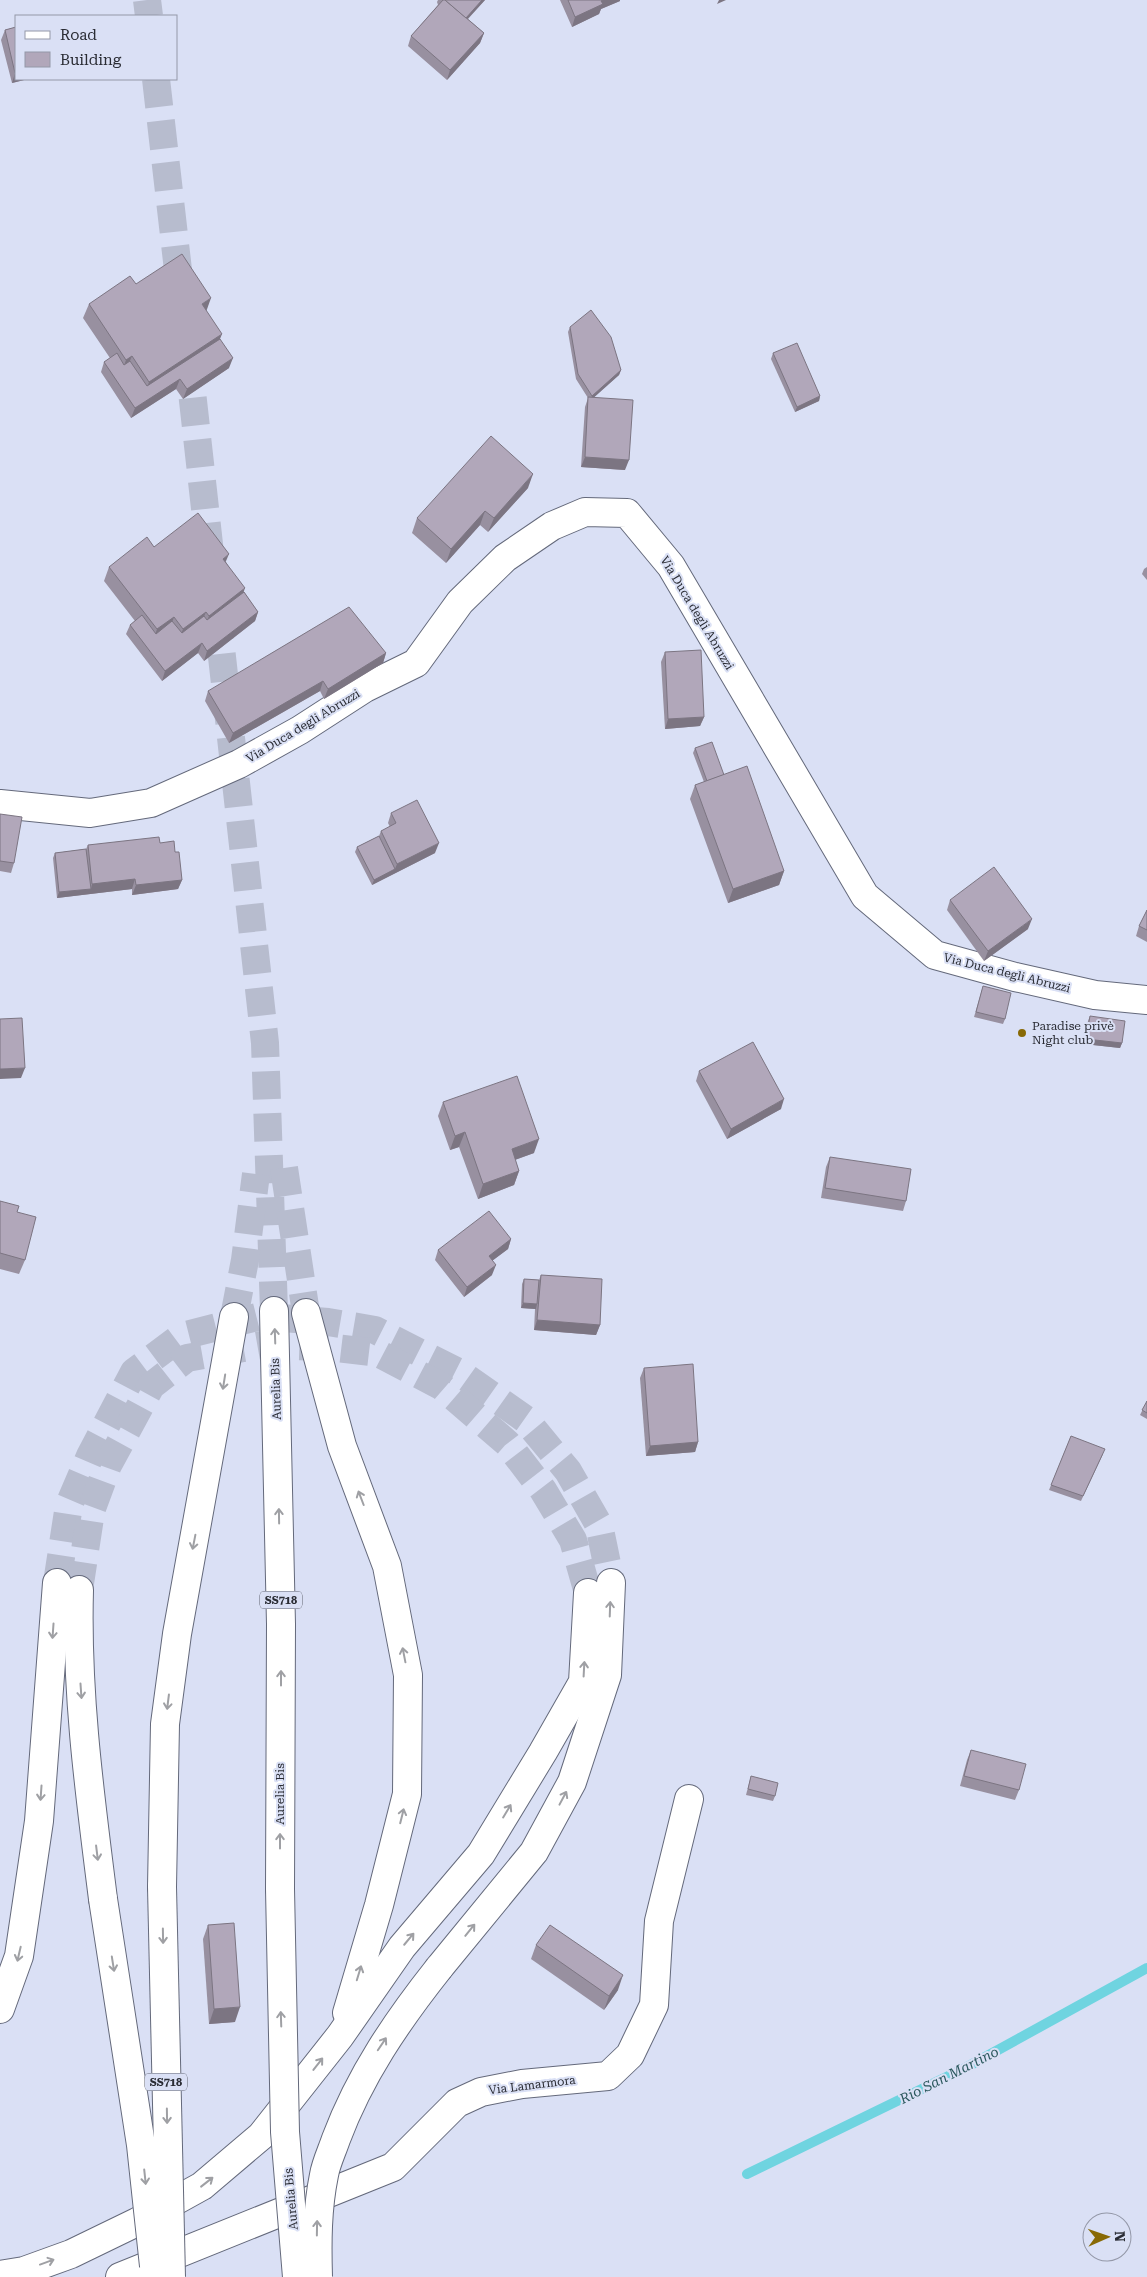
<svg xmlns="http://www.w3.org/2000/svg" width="1147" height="2277" font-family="'Roboto Serif',serif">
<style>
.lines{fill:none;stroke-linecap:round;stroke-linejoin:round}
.stream{stroke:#6fd4e0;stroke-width:10}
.highway-tunnel{stroke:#b7bcce;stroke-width:28;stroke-dasharray:28 14;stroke-linecap:butt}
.street-casing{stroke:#64697b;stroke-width:30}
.secondary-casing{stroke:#64697b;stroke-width:30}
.highway-casing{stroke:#64697b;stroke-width:30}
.street{stroke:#fff;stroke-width:28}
.secondary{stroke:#fff;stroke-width:28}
.highway{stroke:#fff;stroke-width:28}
.highway-bridge-casing{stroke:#64697b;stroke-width:30;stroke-linecap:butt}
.highway-bridge{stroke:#fff;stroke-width:28}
.wall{fill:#9890a0}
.shaded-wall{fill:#7c7582}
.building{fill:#b1a7ba;stroke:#7c7582}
.oneway{stroke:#9fa0a4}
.poi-dot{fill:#886905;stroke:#dae0f5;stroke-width:2}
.labels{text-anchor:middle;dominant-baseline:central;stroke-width:4;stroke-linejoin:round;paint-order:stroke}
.shield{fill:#dae0f5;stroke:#5f626e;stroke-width:1}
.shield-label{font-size:11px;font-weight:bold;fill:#2a2c34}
.street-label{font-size:12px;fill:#2a2c34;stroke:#dae0f5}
.poi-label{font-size:12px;fill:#2a2c34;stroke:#dae0f5;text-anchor:start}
.water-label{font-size:14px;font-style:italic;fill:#2b585d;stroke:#dae0f5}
</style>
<rect width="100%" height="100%" fill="#dae0f5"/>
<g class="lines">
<path class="stream" d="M747,2174L967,2067L1147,1968"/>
<g class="highway-tunnel">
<path d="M147,0L149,16"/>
<path d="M156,79L181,296"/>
<path d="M188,356L211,562"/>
<path d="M217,612L265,1043L274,1311"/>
<path d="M284,1168L306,1313"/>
<path d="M234,1317L245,1260L256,1174"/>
<path d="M57,1583L69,1505L90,1456L134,1372L182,1336L261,1316L328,1322L375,1330L460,1373L525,1419L568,1471L599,1525L611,1583"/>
<path d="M79,1590L91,1511L108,1465L151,1386L187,1358L261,1345L327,1347L378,1353L441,1386L507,1443L543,1490L573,1540L588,1593"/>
</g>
<g class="street-casing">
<path id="street" d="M120,2277L393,2167L457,2103L481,2092L522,2084L608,2076L630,2055L654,2005L659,1921L689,1799"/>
</g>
<g class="secondary-casing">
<path id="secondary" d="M0,804L90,813L151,803L239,764L300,730L365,688L416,663L460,602L505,558L552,526L585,512L627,513L671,566L865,896L935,955L1015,977L1095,995L1147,1000"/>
</g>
<g class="highway-casing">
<g id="highway">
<path d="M274,1311L281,1624L280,1889"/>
<path d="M306,1313L342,1446L387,1566L408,1675L407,1794L379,1905L347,2013"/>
<path d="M79,1590C76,1694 90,1796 103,1899"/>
<path d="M162,1887L165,1724L177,1634L234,1317"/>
<path d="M439,1968L534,1852L572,1782L607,1675L611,1583"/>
<path d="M0,2009L19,1956L39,1821L57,1583"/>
<path d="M0,2275L24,2271L71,2254L137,2222L202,2186L261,2136L340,2036L402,1947L481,1854L543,1752L583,1682L588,1593"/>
</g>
</g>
<use href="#street" class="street"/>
<use href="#secondary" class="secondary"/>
<use href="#highway" class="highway"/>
<g class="highway-bridge-casing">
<g id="highway-bridge">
<path d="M162,1887L171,2277"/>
<path d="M280,1889L285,2132L297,2277"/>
<path d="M103,1899L141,2145L154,2266"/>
<path d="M318,2277C317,2243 317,2209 324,2175C326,2163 332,2151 336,2139C360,2075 397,2021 439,1968"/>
</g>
</g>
<use href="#highway-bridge" class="highway-bridge"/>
</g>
<g class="wall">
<path d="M438,0H485L468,19L484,33L480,43L447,80L408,46L411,36L438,5L437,2Z"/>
<path d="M560,0H620V1L601,9L599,14L572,27Z"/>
<path d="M16,27V79H28L12,83L1,40L5,30Z"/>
<path d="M89,304L206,311L220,339L229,368L183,399L176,389L131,418L101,372L104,362L110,358L83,318Z"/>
<path d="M570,327L621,370L619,375L594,397L625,470L581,467L585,407L588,398L576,379L568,332Z"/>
<path d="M773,353L820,396L819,401L795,412L771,359Z"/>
<path d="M528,488L488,532L480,525L446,563L412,533L417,518Z"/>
<path d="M154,547L226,562L244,592L258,612L255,621L204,661L198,653L162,681L126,634L130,625L135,621L104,581L109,567Z"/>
<path d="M1147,567V580L1142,574L1144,569Z"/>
<path d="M665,652L704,717L700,726L665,729L661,662Z"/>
<path d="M386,653L383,663L324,699L320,691L229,743L205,701L208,691Z"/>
<path d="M695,748L724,775L784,871L779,885L728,903L690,799L695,785L704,782L693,753Z"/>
<path d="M391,813L435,853L372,885L355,852L357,847L379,836L381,831L390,827L388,823Z"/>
<path d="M0,814L14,863L11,873L0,871Z"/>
<path d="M160,843L175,852L182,880L178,889L132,895V889L57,898L53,858L55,853L86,849L88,845Z"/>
<path d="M950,900L1028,929L984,961L947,910Z"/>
<path d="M1147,910V942L1136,936L1139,926Z"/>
<path d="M983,986L1005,1019L1003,1024L974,1017Z"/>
<path d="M1090,1016L1122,1043L1120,1048L1084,1044L1088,1021Z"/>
<path d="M699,1071L781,1109L727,1139L696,1081Z"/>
<path d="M443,1102L534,1153L515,1160L519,1171L514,1185L478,1199L459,1147L450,1150L438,1116Z"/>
<path d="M830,1157L906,1201L903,1211L821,1198L826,1167Z"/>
<path d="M0,1201L17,1212L25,1260L19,1274L0,1269Z"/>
<path d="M511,1239L508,1249L492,1261V1275L464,1297L435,1260L438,1250Z"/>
<path d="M541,1275L600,1325L596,1335L534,1330L535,1309L521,1308L522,1284L524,1279L539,1280Z"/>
<path d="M644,1368L698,1442L695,1452L646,1456L640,1378Z"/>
<path d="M1147,1401V1419L1140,1415Z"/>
<path d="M1071,1436L1103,1454L1081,1501L1049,1490Z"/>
<path d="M971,1750L1019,1790L1015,1800L960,1786L967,1760Z"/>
<path d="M751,1776L775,1796L773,1801L746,1795Z"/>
<path d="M208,1925L235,2022L209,2024L203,1939Z"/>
<path d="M536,1945L618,1990L604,2010L531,1959Z"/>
</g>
<g class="shaded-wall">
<path d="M482,0H485L461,26L463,21Z"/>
<path d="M603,0H620V1L601,9L599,14L572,27L575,17Z"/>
<path d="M719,0H726L717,4Z"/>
<path d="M484,33L480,43L447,80L450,70Z"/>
<path d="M15,73H16V79H28L12,83Z"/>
<path d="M211,298L206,312L202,304Z"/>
<path d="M222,334L216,349L144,396L149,382Z"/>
<path d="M132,356L126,370L121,374L126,360Z"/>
<path d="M233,358L229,368L183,399L187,389Z"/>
<path d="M621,370L619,375L590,401L592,396Z"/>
<path d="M180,379L176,389L131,418L135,408Z"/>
<path d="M820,396L819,401L795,412L797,407Z"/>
<path d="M585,457L629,460L625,470L581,467Z"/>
<path d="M533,474L528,488L488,532L494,518Z"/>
<path d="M485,511L480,525L446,563L451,549Z"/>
<path d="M229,554L223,568V559Z"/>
<path d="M245,588L240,602L203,630L209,616Z"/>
<path d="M206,612L200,626L178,643L183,629Z"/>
<path d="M258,612L255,621L204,661L207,651Z"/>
<path d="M174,617L169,631L152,644L157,629Z"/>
<path d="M202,643L198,653L162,681L165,671Z"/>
<path d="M386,653L383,663L324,699L328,689Z"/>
<path d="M323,681L320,691L229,743L233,733Z"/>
<path d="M704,717L700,726L665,729L668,719Z"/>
<path d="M439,843L435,853L372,885L374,880L395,869L397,864Z"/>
<path d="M784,871L779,885L728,903L733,889Z"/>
<path d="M135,879L132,889L57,898L59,892L91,889L92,884Z"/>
<path d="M182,880L178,889L132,895L136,885Z"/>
<path d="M1032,919L1028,929L984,961L988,951Z"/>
<path d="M1086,1039L1122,1043L1120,1048L1084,1044Z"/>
<path d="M25,1068L21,1078L0,1079V1069Z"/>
<path d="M784,1099L781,1109L727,1139L731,1129Z"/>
<path d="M465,1132L459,1147L450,1150L455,1136Z"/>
<path d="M539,1139L534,1153L506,1163L512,1149Z"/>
<path d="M519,1171L514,1185L478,1199L483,1184Z"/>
<path d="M511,1239L508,1249L485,1266L489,1256Z"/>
<path d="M496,1265L492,1275L464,1297L467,1287Z"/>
<path d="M523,1303L537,1304L536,1309L521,1308Z"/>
<path d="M537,1320L600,1325L596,1335L534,1330Z"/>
<path d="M698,1442L695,1452L646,1456L650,1446Z"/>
<path d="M623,1975L618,1990L604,2010L609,1996Z"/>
<path d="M240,2007L235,2022L209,2024L214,2009Z"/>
</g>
<g class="building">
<path d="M443,0H445L484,33L450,70L411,36Z"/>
<path d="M445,0H482L466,18Z"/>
<path d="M568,0H603L601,1L603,4L575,17Z"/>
<path d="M16,27V73H15L5,30Z"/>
<path d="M182,254L211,298L202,304L222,334L149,382L132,356L126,360L89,304L130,276L136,284Z"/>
<path d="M591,310L611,337L621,370L592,396L578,374L570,327Z"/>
<path d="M220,339L233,358L187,389L180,379L135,408L104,362L117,353L124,365L130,361L147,386Z"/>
<path d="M797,343L820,396L797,407L773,353Z"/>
<path d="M588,397L633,400L629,460L585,457Z"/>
<path d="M491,436L533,474L494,518L485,511L451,549L417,518Z"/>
<path d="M198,513L229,554L223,559L245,588L209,616L206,612L183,629L174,617L157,629L109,567L147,537L154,547Z"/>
<path d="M244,592L258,612L207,651L202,643L165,671L130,625L142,615L156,634L172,621L182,633L204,616L207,620Z"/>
<path d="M349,607L386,653L328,689L323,681L233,733L208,691Z"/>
<path d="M701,650L704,717L668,719L665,652Z"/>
<path d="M712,742L724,775L707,781L695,748Z"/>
<path d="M747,766L784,871L733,889L695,785Z"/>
<path d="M417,800L439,843L397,864L381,831L396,823L391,813Z"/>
<path d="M0,814L22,817L14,863L0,861Z"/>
<path d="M379,836L395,869L374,880L357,847Z"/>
<path d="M159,837L160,843L174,841L175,852H179L182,880L136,885L135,879L92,884L88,845Z"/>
<path d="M86,849L91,889L59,892L55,853Z"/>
<path d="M994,867L1032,919L988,951L950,900Z"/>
<path d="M1147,910V930L1139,926Z"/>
<path d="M983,986L1011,993L1005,1019L976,1012Z"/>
<path d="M1090,1016L1125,1021L1122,1043L1086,1039Z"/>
<path d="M22,1018L25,1068L0,1069V1019Z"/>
<path d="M753,1042L784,1099L731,1129L699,1071Z"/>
<path d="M517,1076L539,1139L512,1149L519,1171L483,1184L465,1132L455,1136L443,1102Z"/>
<path d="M830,1157L911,1169L906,1201L825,1188Z"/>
<path d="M0,1201L19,1206L17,1212L36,1217L25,1260L0,1253Z"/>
<path d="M489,1211L511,1239L489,1256L496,1265L467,1287L438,1250Z"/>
<path d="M541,1275L602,1279L600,1325L537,1320Z"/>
<path d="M524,1279L539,1280L537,1304L523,1303Z"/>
<path d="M693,1364L698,1442L650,1446L644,1368Z"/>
<path d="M1147,1401V1413L1142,1410Z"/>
<path d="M1071,1436L1105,1449L1083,1496L1051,1485Z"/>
<path d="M971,1750L1026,1764L1019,1790L964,1776Z"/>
<path d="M751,1776L778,1783L775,1796L748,1789Z"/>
<path d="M234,1923L240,2007L214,2009L208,1925Z"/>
<path d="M550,1925L623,1975L609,1996L536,1945Z"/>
</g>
<defs><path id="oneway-shaft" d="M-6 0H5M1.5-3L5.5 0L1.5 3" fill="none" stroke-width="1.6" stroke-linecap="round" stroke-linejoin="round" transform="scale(1.25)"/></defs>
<g class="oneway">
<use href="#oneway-shaft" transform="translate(275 1336) rotate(-92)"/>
<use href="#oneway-shaft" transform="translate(224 1382) rotate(99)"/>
<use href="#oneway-shaft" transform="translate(361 1498) rotate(-111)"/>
<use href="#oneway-shaft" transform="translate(279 1516) rotate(-91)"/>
<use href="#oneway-shaft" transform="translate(194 1542) rotate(101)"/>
<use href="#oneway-shaft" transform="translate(610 1609) rotate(-88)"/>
<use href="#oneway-shaft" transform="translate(53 1631) rotate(94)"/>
<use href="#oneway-shaft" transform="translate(404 1655) rotate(-101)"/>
<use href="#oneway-shaft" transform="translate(584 1669) rotate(-87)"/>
<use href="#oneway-shaft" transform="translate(281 1678) rotate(-90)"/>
<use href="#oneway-shaft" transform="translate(81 1691) rotate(86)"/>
<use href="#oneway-shaft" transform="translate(168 1702) rotate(97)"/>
<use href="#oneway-shaft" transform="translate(41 1793) rotate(94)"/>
<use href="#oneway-shaft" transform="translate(563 1798) rotate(-62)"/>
<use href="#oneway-shaft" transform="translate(507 1811) rotate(-59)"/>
<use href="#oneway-shaft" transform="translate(402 1816) rotate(-76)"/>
<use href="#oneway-shaft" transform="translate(280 1841) rotate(-90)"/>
<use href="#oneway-shaft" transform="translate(97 1853) rotate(83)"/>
<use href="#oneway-shaft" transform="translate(470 1930) rotate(-51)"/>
<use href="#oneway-shaft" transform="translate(163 1936) rotate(89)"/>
<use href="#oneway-shaft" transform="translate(409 1939) rotate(-50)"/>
<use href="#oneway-shaft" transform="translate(19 1954) rotate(103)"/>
<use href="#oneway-shaft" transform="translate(113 1964) rotate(81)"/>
<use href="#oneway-shaft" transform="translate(359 1973) rotate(-73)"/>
<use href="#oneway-shaft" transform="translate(281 2019) rotate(-92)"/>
<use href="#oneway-shaft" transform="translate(382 2044) rotate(-56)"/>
<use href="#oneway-shaft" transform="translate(318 2064) rotate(-52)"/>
<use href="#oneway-shaft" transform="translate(167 2116) rotate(89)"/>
<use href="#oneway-shaft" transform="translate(145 2177) rotate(84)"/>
<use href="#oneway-shaft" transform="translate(207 2182) rotate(-38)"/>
<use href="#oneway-shaft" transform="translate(317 2228) rotate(-89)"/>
<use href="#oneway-shaft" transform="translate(47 2262) rotate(-20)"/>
</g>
<circle class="poi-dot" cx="1022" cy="1033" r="5"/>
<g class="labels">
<g class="shield">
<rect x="260" y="1591.5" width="42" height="17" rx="4"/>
<rect x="145" y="2073.5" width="42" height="17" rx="4"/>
</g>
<g class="shield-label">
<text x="281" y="1600">SS718</text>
<text x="166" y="2082">SS718</text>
</g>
<g class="street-label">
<text transform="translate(697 613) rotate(59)">Via Duca degli Abruzzi</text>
<text transform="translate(303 726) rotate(-31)">Via Duca degli Abruzzi</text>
<text transform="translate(1007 973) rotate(14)">Via Duca degli Abruzzi</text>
<text transform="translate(276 1389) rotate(-92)">Aurelia Bis</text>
<text transform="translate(280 1794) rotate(-90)">Aurelia Bis</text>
<text transform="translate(532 2085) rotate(-7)">Via Lamarmora</text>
<text transform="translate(291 2199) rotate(-95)">Aurelia Bis</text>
</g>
<g class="poi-label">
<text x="1032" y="1026">Paradise privè<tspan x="1032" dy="14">Night club</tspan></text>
</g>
<g class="water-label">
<text transform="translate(949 2075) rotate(-27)">Rio San Martino</text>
</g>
</g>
<rect x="15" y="15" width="162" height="65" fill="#dae0f5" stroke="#9498a8"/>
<rect x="25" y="31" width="25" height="8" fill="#ffffff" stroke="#9498a8"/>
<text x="60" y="40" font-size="15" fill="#2a2c34">Road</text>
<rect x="25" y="52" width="25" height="15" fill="#b1a7ba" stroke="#9498a8"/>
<text x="60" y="65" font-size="15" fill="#2a2c34">Building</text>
<g transform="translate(1107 2237) rotate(88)"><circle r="24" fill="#dae0f5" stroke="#9498a8"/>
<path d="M0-4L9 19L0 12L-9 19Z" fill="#886905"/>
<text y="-8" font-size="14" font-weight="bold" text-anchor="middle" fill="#2a2c34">N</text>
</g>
</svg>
